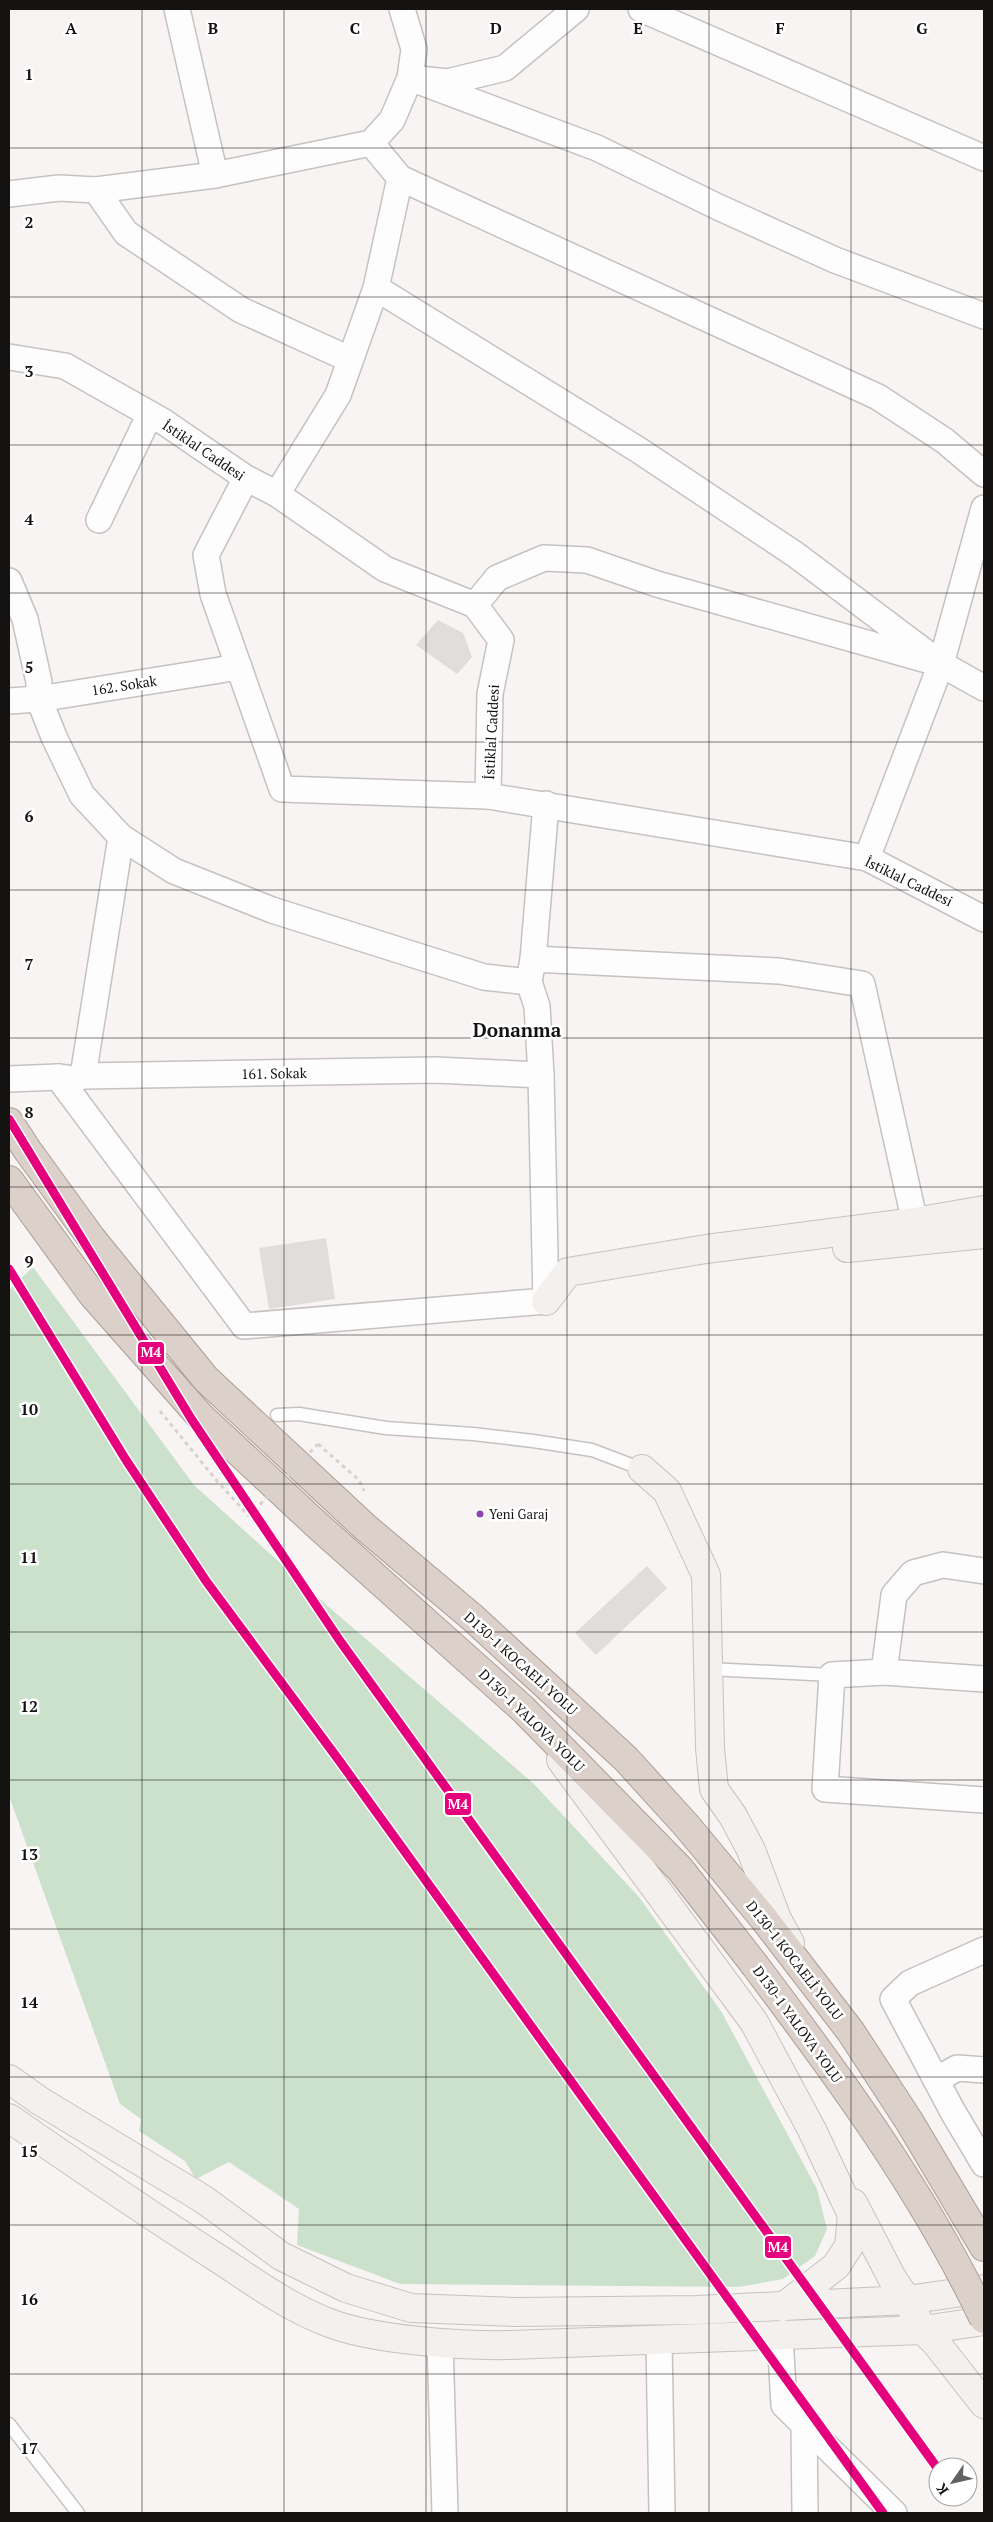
<svg xmlns="http://www.w3.org/2000/svg" width="993" height="2522" font-family="'PT Serif',serif">
<style>
.green{fill:#cbe1cc}
.building{fill:#e0dddc}
.lines{fill:none;stroke-linecap:round;stroke-linejoin:round}
.lane-casing{stroke:#c5c2c1;stroke-width:15}
.street-casing{stroke:#c5c2c1;stroke-width:28}
.secondary-casing{stroke:#c5c2c1;stroke-width:30}
.highway-casing{stroke:#ac9e96;stroke-width:30}
.path{stroke:#d4d3d2;stroke-width:3;stroke-dasharray:4 4;stroke-linecap:butt}
.lane{stroke:#fefdfd;stroke-width:12}
.street{stroke:#fefdfd;stroke-width:25}
.secondary{stroke:#f4f0ee;stroke-width:28}
.highway{stroke:#dcd0ca;stroke-width:28}
.highway-bridge-casing{stroke:#ac9e96;stroke-width:30;stroke-linecap:butt}
.path-bridge{stroke:#d4d3d2;stroke-width:3;stroke-dasharray:4 4;stroke-linecap:butt}
.highway-bridge{stroke:#dcd0ca;stroke-width:28}
.metro-1-casing{stroke:#fff;stroke-width:12}
.metro-1{stroke:#e5007d;stroke-width:9}
.grid{fill:none;stroke:#151312;stroke-width:1;stroke-opacity:0.55}
.bus-dot{fill:#8e44ad;stroke:#fff;stroke-width:2}
.labels{text-anchor:middle;dominant-baseline:central;stroke-width:5;stroke-linejoin:round;paint-order:stroke}
.bus-label{font-size:13px;fill:#151312;stroke:#fff;text-anchor:start}
.street-label{font-size:14px;fill:#151312;stroke:#fff}
.district-label{font-size:19px;font-weight:bold;fill:#151312;stroke:#fff}
.grid-label{font-size:16px;text-anchor:middle;font-weight:bold;fill:#151312;stroke:#fff;stroke-width:5;stroke-linejoin:round;paint-order:stroke}
.line-badge{stroke:#fff;stroke-width:2}
.badge-label{font-size:14px;text-anchor:middle;font-weight:bold;fill:#fff}
</style>
<rect width="100%" height="100%" fill="#f8f4f3"/>
<path class="green" d="M33,1267L194,1485L330,1608L534,1784L639,1897L721,2011L817,2189L827,2229L815,2256L783,2279L739,2287L400,2284L297,2245L299,2209L229,2162L196,2179L185,2161L139,2131L141,2119L120,2104L9,1796V1290Z"/>
<g class="building">
<path d="M438,620L463,633L472,657L457,674L416,645Z"/>
<path d="M326,1238L335,1299L269,1309L259,1248Z"/>
<path d="M647,1566L667,1588L596,1655L575,1633Z"/>
</g>
<g class="lines">
<g class="lane-casing">
<g id="lane">
<path d="M277,1415L299,1414L386,1428L473,1434L533,1441L592,1450L642,1469"/>
<path d="M708,1669L832,1675"/>
<path d="M9,2424L78,2513"/>
</g>
</g>
<g class="street-casing">
<g id="street">
<path d="M177,9L215,175"/>
<path d="M576,9L505,68L447,82L410,78L597,148L718,207L835,260L984,316"/>
<path d="M641,9L984,158"/>
<path d="M371,143L400,178L878,397L945,441L984,474"/>
<path d="M96,190L126,233L241,310L349,359"/>
<path d="M9,194L59,188L96,190L215,175L371,143L392,120L410,78L414,49L402,9"/>
<path d="M376,288L637,449L796,555L941,664L984,688"/>
<path d="M9,357L65,366L164,422L246,478L277,494L385,569L475,605L501,640L490,694L488,796L867,858L984,919"/>
<path d="M246,478L206,555L213,594L282,789L488,796"/>
<path d="M277,494L338,395L376,288L400,178"/>
<path d="M99,520L150,414"/>
<path d="M9,581L25,619L39,682V699L54,737L82,795L121,837L174,871L272,910L484,977L529,982L537,1006L541,1075L546,1301L244,1326L58,1077"/>
<path d="M475,605L497,578L544,558L587,560L657,584L941,664L867,858"/>
<path d="M941,664L984,508"/>
<path d="M9,701L39,699L239,667"/>
<path d="M533,959L546,804"/>
<path d="M529,982L533,959L779,971L862,984L919,1241"/>
<path d="M83,1076L121,837"/>
<path d="M9,1079L58,1077L73,1079L83,1076L435,1070L541,1075"/>
<path d="M884,1672L894,1595L913,1573L943,1565L984,1571"/>
<path d="M984,1679L884,1672L832,1675L825,1789L984,1800"/>
<path d="M984,1950L910,1983L893,1999L953,2112L984,2164"/>
<path d="M936,2080L957,2068L984,2070"/>
<path d="M780,2336L784,2405L894,2513"/>
<path d="M659,2341L662,2513"/>
<path d="M440,2342L445,2513"/>
<path d="M804,2425L805,2513"/>
</g>
</g>
<g class="secondary-casing">
<g id="secondary">
<path d="M847,1248L984,1234"/>
<path d="M546,1301L568,1272L706,1249L915,1222L984,1210"/>
<path d="M642,1469L667,1491L706,1575L710,1748L714,1789L733,1816L751,1850L777,1919L790,1943"/>
<path d="M561,1760L754,2022L812,2130L852,2215L849,2246L836,2266L783,2307"/>
<path d="M9,2079L40,2101L203,2199L281,2256L346,2288L411,2308L516,2312L697,2310L907,2300L984,2289"/>
<path d="M9,2118C78,2166 148,2214 219,2259C254,2282 288,2307 327,2322C371,2340 461,2346 510,2345L923,2330L984,2321"/>
<path d="M853,2203L892,2278L907,2300L923,2330L936,2343L984,2404"/>
</g>
</g>
<g class="highway-casing">
<g id="highway">
<path d="M9,1122L28,1151L92,1239L206,1379L365,1527L473,1618L626,1759L686,1825L764,1919L851,2032L909,2121L984,2247"/>
<path d="M9,1180L92,1294L199,1415L316,1524L523,1709L680,1869L754,1964"/>
</g>
</g>
<g class="path">
<path d="M160,1411L217,1481L249,1516"/>
<path d="M318,1444L359,1480L364,1491"/>
</g>
<use href="#lane" class="lane"/>
<use href="#street" class="street"/>
<use href="#secondary" class="secondary"/>
<use href="#highway" class="highway"/>
<g class="highway-bridge-casing">
<path id="highway-bridge" d="M754,1964C839,2077 923,2191 984,2319"/>
</g>
<path class="path-bridge" d="M249,1516L318,1444"/>
<use href="#highway-bridge" class="highway-bridge"/>
<g class="metro-1-casing">
<g id="metro-1">
<path d="M9,1119L192,1420L340,1641L938,2469"/>
<path d="M9,1269L126,1460L206,1581L338,1759L883,2513"/>
</g>
</g>
<use href="#metro-1" class="metro-1"/>
</g>
<path class="grid" d="M142,9V2513M284,9V2513M426,9V2513M567,9V2513M709,9V2513M851,9V2513M9,148H984M9,297H984M9,445H984M9,593H984M9,742H984M9,890H984M9,1038H984M9,1187H984M9,1335H984M9,1484H984M9,1632H984M9,1780H984M9,1929H984M9,2077H984M9,2225H984M9,2374H984"/>
<circle class="bus-dot" cx="480" cy="1514" r="4.5"/>
<g class="labels">
<g class="bus-label">
<text x="489" y="1514">Yeni Garaj</text>
</g>
<g class="street-label">
<text transform="translate(204 450) rotate(34)">İstiklal Caddesi</text>
<text transform="translate(124 685) rotate(-9)">162. Sokak</text>
<text transform="translate(491 732) rotate(-87)">İstiklal Caddesi</text>
<text transform="translate(909 881) rotate(26)">İstiklal Caddesi</text>
<text transform="translate(274 1073) rotate(-1)">161. Sokak</text>
<text transform="translate(521 1663) rotate(42)">D130-1 KOCAELİ YOLU</text>
<text transform="translate(532 1720) rotate(44)">D130-1 YALOVA YOLU</text>
<text transform="translate(795 1960) rotate(52)">D130-1 KOCAELİ YOLU</text>
<text transform="translate(798 2024) rotate(54)">D130-1 YALOVA YOLU</text>
</g>
<g class="district-label">
<text x="517" y="1029">Donanma</text>
</g>
</g>
<g class="grid-label">
<text x="71" y="34">A</text>
<text x="213" y="34">B</text>
<text x="355" y="34">C</text>
<text x="496" y="34">D</text>
<text x="638" y="34">E</text>
<text x="780" y="34">F</text>
<text x="922" y="34">G</text>
<text x="29" y="80">1</text>
<text x="29" y="228">2</text>
<text x="29" y="377">3</text>
<text x="29" y="525">4</text>
<text x="29" y="673">5</text>
<text x="29" y="822">6</text>
<text x="29" y="970">7</text>
<text x="29" y="1118">8</text>
<text x="29" y="1267">9</text>
<text x="29" y="1415">10</text>
<text x="29" y="1563">11</text>
<text x="29" y="1712">12</text>
<text x="29" y="1860">13</text>
<text x="29" y="2008">14</text>
<text x="29" y="2157">15</text>
<text x="29" y="2305">16</text>
<text x="29" y="2454">17</text>
</g>
<g class="line-badge">
<rect x="137" y="1341" width="28" height="24" rx="5" fill="#e5007d"/>
<rect x="444" y="1792" width="28" height="24" rx="5" fill="#e5007d"/>
<rect x="764" y="2235" width="28" height="24" rx="5" fill="#e5007d"/>
</g>
<g class="badge-label">
<text x="151" y="1357">M4</text>
<text x="458" y="1809">M4</text>
<text x="778" y="2252">M4</text>
</g>
<rect width="993" height="2522" fill="none" stroke="#151312" stroke-width="20"/>
<g transform="translate(953 2482) rotate(236)"><circle r="24" fill="#ffffff" stroke="#a1a1a0"/>
<path d="M0-4L9 19L0 12L-9 19Z" fill="#646261"/>
<text y="-8" font-size="14" font-weight="bold" text-anchor="middle" fill="#151312">K</text>
</g>
</svg>
